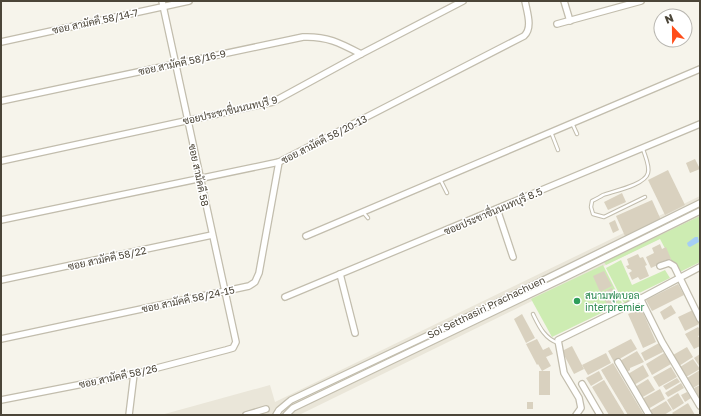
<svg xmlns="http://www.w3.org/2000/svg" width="701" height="416" font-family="'Golos Text',Sarabun,sans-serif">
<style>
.residential{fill:#eae6d9}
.green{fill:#cdecb2}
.water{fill:#a5cef5}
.building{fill:#d9d1bf}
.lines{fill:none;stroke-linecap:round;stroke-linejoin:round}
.lane-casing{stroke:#c2bdad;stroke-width:4.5}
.street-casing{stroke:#c2bdad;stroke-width:8}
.lane{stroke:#fff;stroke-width:2.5}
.street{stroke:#fff;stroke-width:5.5}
.leisure-dot{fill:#2e9e5b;stroke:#fff;stroke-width:1.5}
.labels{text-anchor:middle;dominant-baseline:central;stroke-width:3;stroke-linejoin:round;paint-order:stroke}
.street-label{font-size:10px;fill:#4b4538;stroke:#fff}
.leisure-label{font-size:10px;fill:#27864d;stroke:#fff;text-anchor:start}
</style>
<rect width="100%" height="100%" fill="#f6f4eb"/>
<path class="residential" d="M700,196V219L299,415H161L270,385L275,402Z"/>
<g class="green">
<path d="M700,216V262L678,273L660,239L606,265L604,262Z"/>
<path d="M621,260L632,285L665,270L670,278L635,295L636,300L625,305L606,268Z"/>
<path d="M603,265L622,303L552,337L531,299Z"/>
</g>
<path class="water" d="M695,237H698L699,242L690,247L688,246L687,243Z"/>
<g class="building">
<path d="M695,159L700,169L690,173L686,163Z"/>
<path d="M668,170L685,205L665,215L648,180Z"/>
<path d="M622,193L626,202L608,210L604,202Z"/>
<path d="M652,200L661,220L625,236L616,216Z"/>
<path d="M615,220L619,230L613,233L609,223Z"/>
<path d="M660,244L662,249L666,247L671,259L651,268L646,257L654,253L652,248Z"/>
<path d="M638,254L640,258L643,257L647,265L645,266L649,276L640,280L638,277L632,280L629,273L632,271L630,269H628L626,266L629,265L627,259Z"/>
<path d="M604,271L612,286L600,292L593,276Z"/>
<path d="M678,284L684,295L652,311L646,300Z"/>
<path d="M612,288L618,301L608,306L601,293Z"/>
<path d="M671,305L676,313L664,320L660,312Z"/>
<path d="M641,308L656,342L643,348L628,314Z"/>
<path d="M693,310L699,324L685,331L678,317Z"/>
<path d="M522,314L535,338L526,343L514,319Z"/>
<path d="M698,327L700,329V335L698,336L700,339V346L694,349L685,334Z"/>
<path d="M537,339L543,350L549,347L553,354L546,357L551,366L542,371L538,364L537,365L526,344Z"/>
<path d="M631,339L637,349L614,362L608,351Z"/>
<path d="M659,343L663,352L645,361L641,353Z"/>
<path d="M572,346L584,369L574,374L562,351Z"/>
<path d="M687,347L693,357L679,366L673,355Z"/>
<path d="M637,351L644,362L630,368V370L627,372L620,361Z"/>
<path d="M606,353L611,363L588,375L582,365Z"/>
<path d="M664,353L671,364L652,375L646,364Z"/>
<path d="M700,354V367L694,358Z"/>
<path d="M693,359L700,369L686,377L680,367Z"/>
<path d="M613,363L644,415H628L601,370Z"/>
<path d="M643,365L649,376L634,385L628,374Z"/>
<path d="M671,367L677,377L659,387L653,377Z"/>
<path d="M700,370V384L693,388L687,378Z"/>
<rect x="539" y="371" width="11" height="24"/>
<path d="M599,371L603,379L591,386L586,378Z"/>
<path d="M677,378L680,382L666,390L663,386Z"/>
<path d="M648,379L655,390L641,398L635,387Z"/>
<path d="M604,380L625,415H609L592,387Z"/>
<path d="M681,383L684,388L668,397L665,393Z"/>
<path d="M700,385V399L694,388Z"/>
<path d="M660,389L665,399L648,409L642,399Z"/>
<path d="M687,392L691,398L685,402L681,395Z"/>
<path d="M678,393L684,403L673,410L667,400Z"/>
<path d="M666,401L672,410L664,415H651L649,411Z"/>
<rect x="527" y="402" width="6" height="7"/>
<path d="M688,403L695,415H674L672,413Z"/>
</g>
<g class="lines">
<g class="lane-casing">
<g id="lane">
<path d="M572,123L577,134"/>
<path d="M551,132L558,150"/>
<path d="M643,149C645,156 650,166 648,173C645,185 614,191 603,195C600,197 596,199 592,201L591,207L593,214L604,217L645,197"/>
<path d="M440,179L447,193"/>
<path d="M363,212L368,218"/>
<path d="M533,314C539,326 544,338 558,343"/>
</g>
</g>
<g class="street-casing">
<g id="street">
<path d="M564,1L570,21"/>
<path d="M557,24L641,1"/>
<path d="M1,42L189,1"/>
<path d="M1,101L303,37C327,36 340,43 361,54"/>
<path d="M1,161L273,102L361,54L463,1"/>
<path d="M497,209L513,257"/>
<path d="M1,220L279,162L524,36C533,28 527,12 525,1"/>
<path d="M306,236L700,69"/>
<path d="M660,266L669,263L674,266L700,319"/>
<path d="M340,274L355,333"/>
<path d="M1,280L212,235"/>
<path d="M285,297L700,124"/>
<path d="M640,298L662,342L700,406"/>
<path d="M1,339L249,286L255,282L259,273L279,162"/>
<path d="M618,362L649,415"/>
<path d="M582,384L600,415"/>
<path d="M1,400L134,374L226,350L233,348L236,342L162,1"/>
<path d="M129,415L134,374"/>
<path d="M246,415L266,409"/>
<path d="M276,415L279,410L291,400L507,298L700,203"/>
<path d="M286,415L293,408L564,278L700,211"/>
<path d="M576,415L581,408L579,398L564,373L558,340L621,309L700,267"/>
</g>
</g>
<use href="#lane" class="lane"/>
<use href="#street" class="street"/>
</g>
<circle class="leisure-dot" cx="577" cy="301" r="4"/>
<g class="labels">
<g class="street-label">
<text transform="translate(95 21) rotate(-12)">ซอย สามัคคี 58/14-7</text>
<text transform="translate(182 62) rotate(-12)">ซอย สามัคคี 58/16-9</text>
<text transform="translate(230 110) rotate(-13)">ซอยประชาชื่นนนทบุรี 9</text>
<text transform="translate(324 139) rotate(-27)">ซอย สามัคคี 58/20-13</text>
<text transform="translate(199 175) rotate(78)">ซอย สามัคคี 58</text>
<text transform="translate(493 211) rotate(-23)">ซอยประชาชื่นนนทบุรี 8.5</text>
<text transform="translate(107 258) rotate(-12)">ซอย สามัคคี 58/22</text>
<text transform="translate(188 299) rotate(-12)">ซอย สามัคคี 58/24-15</text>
<text transform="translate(486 307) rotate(-26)">Soi Setthasiri Prachachuen</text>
<text transform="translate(118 376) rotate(-12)">ซอย สามัคคี 58/26</text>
</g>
<g class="leisure-label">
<text x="585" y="295">สนามฟุตบอล<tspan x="585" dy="12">interpremier</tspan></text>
</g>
</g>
<rect width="701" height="416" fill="none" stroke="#4b4538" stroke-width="4"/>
<g transform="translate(673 28) rotate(338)"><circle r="19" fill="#ffffff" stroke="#b7b5af"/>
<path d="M0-3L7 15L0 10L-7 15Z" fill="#ff4d19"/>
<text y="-6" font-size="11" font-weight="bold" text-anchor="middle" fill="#4b4538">N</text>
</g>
</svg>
